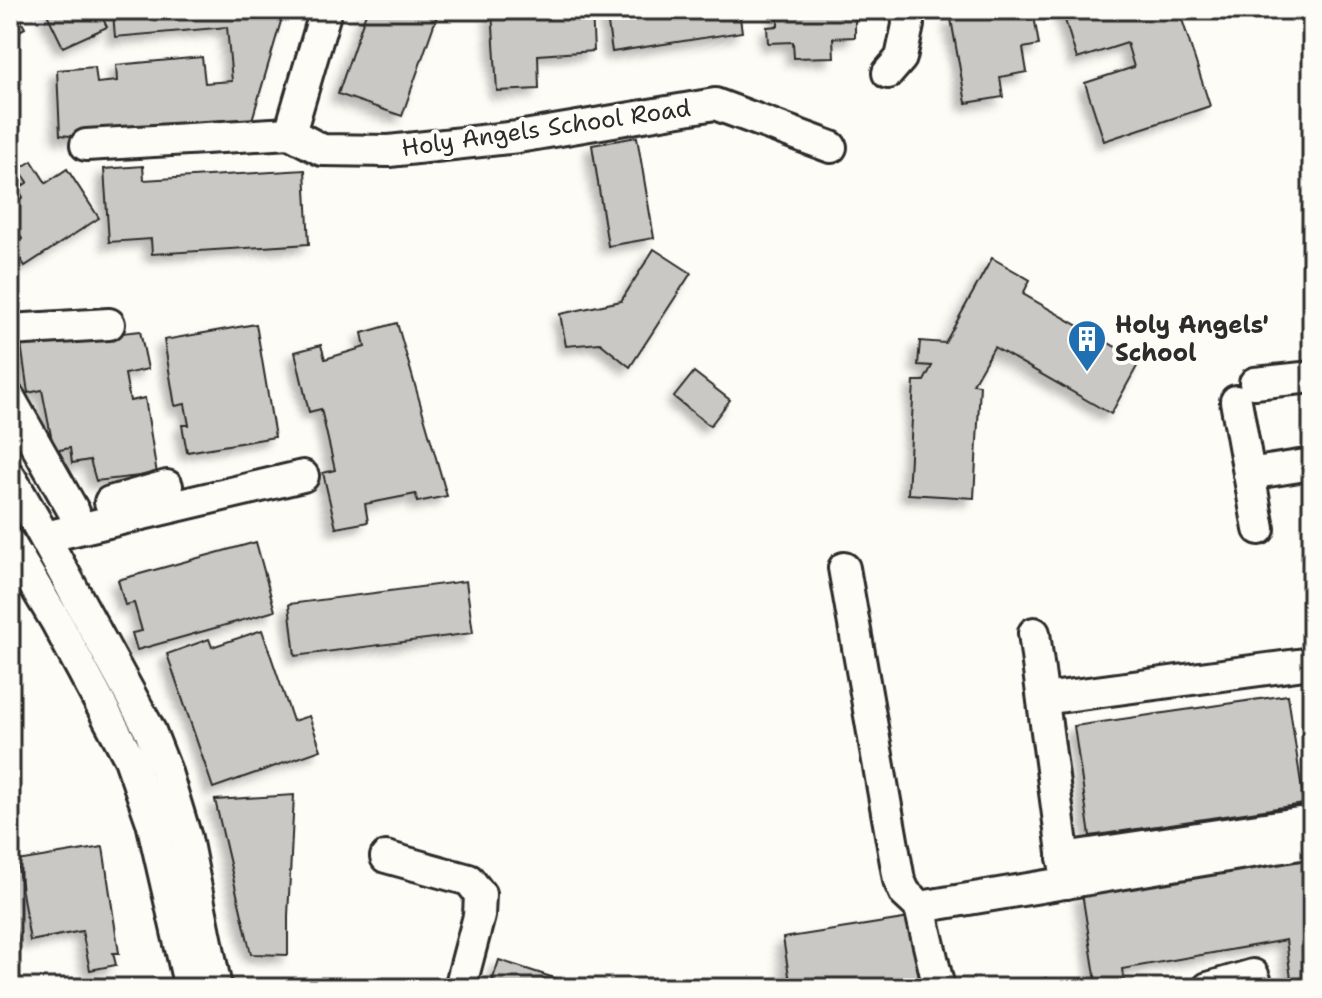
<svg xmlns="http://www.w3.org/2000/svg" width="1322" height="998" font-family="'Shantell Sans',sans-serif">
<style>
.building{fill:#c9c8c4;stroke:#2b2b2b;stroke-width:2;filter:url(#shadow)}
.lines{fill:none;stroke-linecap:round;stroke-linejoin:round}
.minor-casing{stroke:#2b2b2b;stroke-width:36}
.minor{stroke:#fdfcf7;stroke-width:30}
.labels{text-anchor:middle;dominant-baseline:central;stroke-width:8;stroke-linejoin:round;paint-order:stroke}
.street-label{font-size:24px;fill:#2b2b2b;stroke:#fdfcf7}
.poi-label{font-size:24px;font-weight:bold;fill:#2b2b2b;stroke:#fdfcf7;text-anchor:start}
</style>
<defs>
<filter id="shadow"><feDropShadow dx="-7" dy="7" stdDeviation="4" flood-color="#0004"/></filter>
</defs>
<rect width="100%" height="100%" fill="#fdfcf7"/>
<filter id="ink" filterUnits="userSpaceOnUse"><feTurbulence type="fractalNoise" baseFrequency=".0125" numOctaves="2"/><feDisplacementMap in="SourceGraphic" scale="16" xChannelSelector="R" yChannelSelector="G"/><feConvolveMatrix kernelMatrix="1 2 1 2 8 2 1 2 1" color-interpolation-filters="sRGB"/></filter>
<g filter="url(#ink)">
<g class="building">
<path d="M10,10H15L25,28L10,36Z"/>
<path d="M45,10H99L107,27L63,47Z"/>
<path d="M139,10L284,11L252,120L94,133L82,137L60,135L57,70L95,67L97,83L117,81L116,65L202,57L205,83L232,81L227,27L115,37L113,13Z"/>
<path d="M367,10H439L402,116L338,94Z"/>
<path d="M492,10H592L594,51L538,55L539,89L497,91Z"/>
<path d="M606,10H739L742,32L612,52Z"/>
<path d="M814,10H855V37L833,38L834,57L794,58L793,42L768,43L767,27L778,26V11Z"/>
<path d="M1000,10H1033L1039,45L1023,48L1027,72L1000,77L1003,97L966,103L951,19Z"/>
<path d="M1062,10H1179L1210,106L1104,141L1085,83L1134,67L1127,43L1077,59Z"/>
<path d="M637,137L654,238L608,246L592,145Z"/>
<path d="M32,161L46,183L67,169L99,218L25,266L12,246L22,239L11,221L17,217L10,206L23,197L18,189L28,182L19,169Z"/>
<path d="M143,166L144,180L305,170L309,244L152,254L151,239L109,242L104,169Z"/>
<path d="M654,249L691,273L630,367L600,343L566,346L560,314L621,301Z"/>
<path d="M992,258L1030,280L1023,294L1140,361L1111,414L994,347L973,384L980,385L974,498L908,494L914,381H924L932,366L918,365L920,341L945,343Z"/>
<path d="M397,323L447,496L417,502L416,494L365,504L368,522L336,528L323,473L335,470L321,409L309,412L295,352L321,345L325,359L365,347L362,333Z"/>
<path d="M256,324L275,437L187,452L182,425H189L185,404L175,406L164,340Z"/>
<path d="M140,331L148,369L125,374L130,401L145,398L157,474L96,481L90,460L72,463L70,448L54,451L42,390L28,393L21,344Z"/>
<path d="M694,372L730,400L710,426L674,397Z"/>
<path d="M256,542L275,611L137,650L132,633L142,631L134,603L125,605L118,580Z"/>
<path d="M466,581L473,633L295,656L289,604Z"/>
<path d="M262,630L293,721L309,716L321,750L213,788L167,654L209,639L212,647Z"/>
<path d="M1288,695L1304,804L1090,836L1074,726Z"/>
<path d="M294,795L288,916V955L251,954L215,800Z"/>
<path d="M103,847L119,953H113L116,965L90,970L82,931L30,941L17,861Z"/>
<path d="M1312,852V984L1292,987L1286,940L1122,969L1124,983L1097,988L1082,893Z"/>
<path d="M10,901L18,941L10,942Z"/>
<path d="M910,918L921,988H791L783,938Z"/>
<path d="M499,960L585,988H490Z"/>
<path d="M1047,978L1049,988H999Z"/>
</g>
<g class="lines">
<g class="minor-casing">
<g id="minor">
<path d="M326,10L290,133L322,150L389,151L518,137L715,104L831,147"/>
<path d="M888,73L901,58L908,25L907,10"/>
<path d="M86,145L290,133"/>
<path d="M10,330L109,324"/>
<path d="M1255,383L1312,377"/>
<path d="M10,399L74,512"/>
<path d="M1236,401L1259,529"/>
<path d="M1249,474L1312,464"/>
<path d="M10,477L35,520L150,731L165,769L186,838L216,988"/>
<path d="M110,502L167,486"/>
<path d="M45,537L303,476"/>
<path d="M10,544L56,621L130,759L152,822L190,988"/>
<path d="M844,568L899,880L905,893L920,907"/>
<path d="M1034,633L1067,883"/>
<path d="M1043,699L1312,663"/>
<path d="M386,857L469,880L480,894L479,916L460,988"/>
<path d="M1063,858L1299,823"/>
<path d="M939,988L920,907L1312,842"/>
<path d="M1208,988L1253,975L1258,988"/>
</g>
</g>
<use href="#minor" class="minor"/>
</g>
</g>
<defs>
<g id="building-pin" transform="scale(2)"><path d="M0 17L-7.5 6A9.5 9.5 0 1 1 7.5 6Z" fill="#1f6fb2" stroke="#fdfcf7"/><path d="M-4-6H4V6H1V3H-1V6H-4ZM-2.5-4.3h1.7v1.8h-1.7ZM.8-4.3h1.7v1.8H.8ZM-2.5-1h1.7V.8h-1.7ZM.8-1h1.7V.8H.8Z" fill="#fff"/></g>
</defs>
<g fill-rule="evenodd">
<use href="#building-pin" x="1087" y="339"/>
</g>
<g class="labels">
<g class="street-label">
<text transform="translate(546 128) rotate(-8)">Holy Angels School Road</text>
</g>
<g class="poi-label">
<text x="1115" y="325">Holy Angels'<tspan x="1115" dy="28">School</tspan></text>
</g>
</g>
<rect width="1322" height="998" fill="none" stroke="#fdfcf7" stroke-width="40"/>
<rect x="20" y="20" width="1282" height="958" fill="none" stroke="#2b2b2b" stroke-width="3" filter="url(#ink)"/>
</svg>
